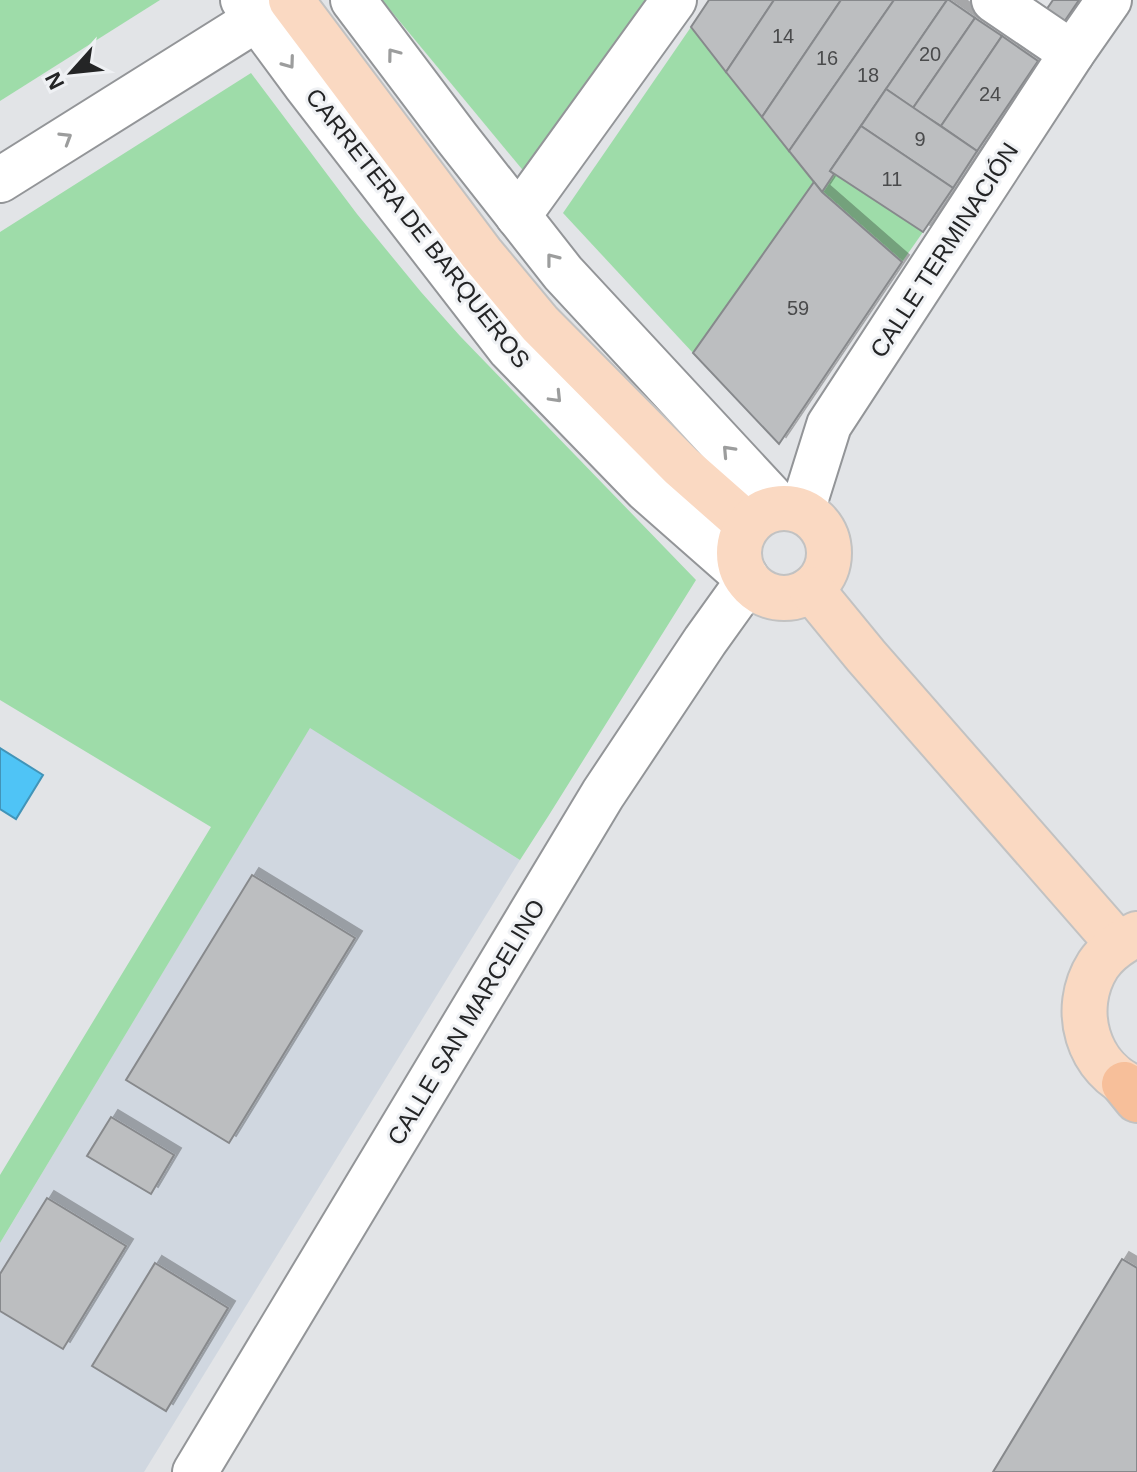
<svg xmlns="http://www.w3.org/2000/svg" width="1137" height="1472" font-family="Arial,sans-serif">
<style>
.built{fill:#d0d7e0}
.green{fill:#9edca9}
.water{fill:#4fc4f6;stroke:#4294b8;stroke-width:2}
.building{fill:#bcbec0;stroke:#87898c;stroke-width:2;filter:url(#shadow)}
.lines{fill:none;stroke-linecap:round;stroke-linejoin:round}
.minor-casing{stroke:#939598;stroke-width:48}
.major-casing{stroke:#c2c2c2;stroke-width:48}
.highway-casing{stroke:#c2c2c2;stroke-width:48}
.minor{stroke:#fff;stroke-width:44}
.major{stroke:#fad9c2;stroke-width:44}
.highway{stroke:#f7bf9a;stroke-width:44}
.oneway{stroke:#9c9d9d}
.labels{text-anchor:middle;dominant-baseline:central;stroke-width:6;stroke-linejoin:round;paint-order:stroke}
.number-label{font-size:20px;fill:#4a4b4c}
.street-label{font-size:24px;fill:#242526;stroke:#eff1f4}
</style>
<defs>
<filter id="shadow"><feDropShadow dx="7" dy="-7" stdDeviation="0" flood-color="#0004"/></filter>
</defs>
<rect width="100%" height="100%" fill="#e2e4e7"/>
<path class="built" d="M310,727L520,860L144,1472H0V1243Z"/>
<g class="green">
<path d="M0,0H160L0,101Z"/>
<path d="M382,0H654L531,180Z"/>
<path d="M691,27L814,182L693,353L563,213Z"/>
<path d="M251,73L357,214L421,292L460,336L696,580L549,815L520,860L310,728L0,1243V1175L211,827L0,700V232Z"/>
<path d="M834,174L923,232L902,262L822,192Z"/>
</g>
<path class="water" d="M0,748L43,775L16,819L0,809Z"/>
<g class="building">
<path d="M709,0H774L726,72L691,27Z"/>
<path d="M774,0H841L762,117L726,72Z"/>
<path d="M841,0H894L789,151L762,117Z"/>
<path d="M894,0H947L830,171L834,174L822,192L789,151Z"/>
<path d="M947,0H949L975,18L913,108L886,89Z"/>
<path d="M1053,0H1079L1062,25L1044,13Z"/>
<path d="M975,18L1002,36L941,126L913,108Z"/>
<path d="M1002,36L1038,61L977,151L941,126Z"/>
<path d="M886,89L977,151L953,188L861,126Z"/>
<path d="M861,126L953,188L923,232L830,171Z"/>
<path d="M814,182L822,192L902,262L779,444L693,353Z"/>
<path d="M252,875L355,938L229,1143L126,1080Z"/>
<path d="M111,1117L174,1155L151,1194L87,1156Z"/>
<path d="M47,1198L126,1246L63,1349L0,1311V1274Z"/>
<path d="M1122,1259L1137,1268V1472H993Z"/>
<path d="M155,1263L228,1308L166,1411L92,1366Z"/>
</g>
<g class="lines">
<g class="minor-casing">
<g id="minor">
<path d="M243,0L305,84L510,349L646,489L746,577"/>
<path d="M353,0L457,138L563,273L781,508"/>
<path d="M994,0L1072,53"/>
<path d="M0,180L257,19"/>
<path d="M518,216L674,0"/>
<path d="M802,511L829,425L1072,53L1109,0"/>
<path d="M195,1472L603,794L705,641L748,581"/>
</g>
</g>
<g class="major-casing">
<g id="major">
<path d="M291,0L481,253L540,324L681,466L748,525"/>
<circle cx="784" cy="553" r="45"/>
<path d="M811,589L866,656L1118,944"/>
<path d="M1137,934C1123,941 1108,950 1098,965C1070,1009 1087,1070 1137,1089"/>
</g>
</g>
<g class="highway-casing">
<path id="highway" d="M1124,1084L1137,1100"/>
</g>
<use href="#minor" class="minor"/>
<use href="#major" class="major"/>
<use href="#highway" class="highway"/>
</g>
<defs><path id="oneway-chevron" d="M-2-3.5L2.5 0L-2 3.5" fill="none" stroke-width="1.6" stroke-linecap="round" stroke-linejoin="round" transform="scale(2)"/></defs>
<g class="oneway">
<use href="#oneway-chevron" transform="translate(393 54) rotate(-127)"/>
<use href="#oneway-chevron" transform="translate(289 63) rotate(54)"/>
<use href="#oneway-chevron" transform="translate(66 138) rotate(-32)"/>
<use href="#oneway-chevron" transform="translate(552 259) rotate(-128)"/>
<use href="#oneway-chevron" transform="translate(556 397) rotate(46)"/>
<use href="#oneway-chevron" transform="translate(728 451) rotate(-133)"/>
</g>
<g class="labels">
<g class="number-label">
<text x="783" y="36">14</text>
<text x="930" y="54">20</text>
<text x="827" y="58">16</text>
<text x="868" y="75">18</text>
<text x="990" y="94">24</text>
<text x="920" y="139">9</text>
<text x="892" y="179">11</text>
<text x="798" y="308">59</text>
</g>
<g class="street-label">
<text transform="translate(418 228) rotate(52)">CARRETERA DE BARQUEROS</text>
<text transform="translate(944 250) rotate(-57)">CALLE TERMINACIÓN</text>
<text transform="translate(466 1022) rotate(-59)">CALLE SAN MARCELINO</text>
</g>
</g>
<g transform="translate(72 72) rotate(243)" stroke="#eff1f4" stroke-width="6" paint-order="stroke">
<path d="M0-6L14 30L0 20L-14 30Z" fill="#242526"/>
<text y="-12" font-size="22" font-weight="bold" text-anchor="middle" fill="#242526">N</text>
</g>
</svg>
